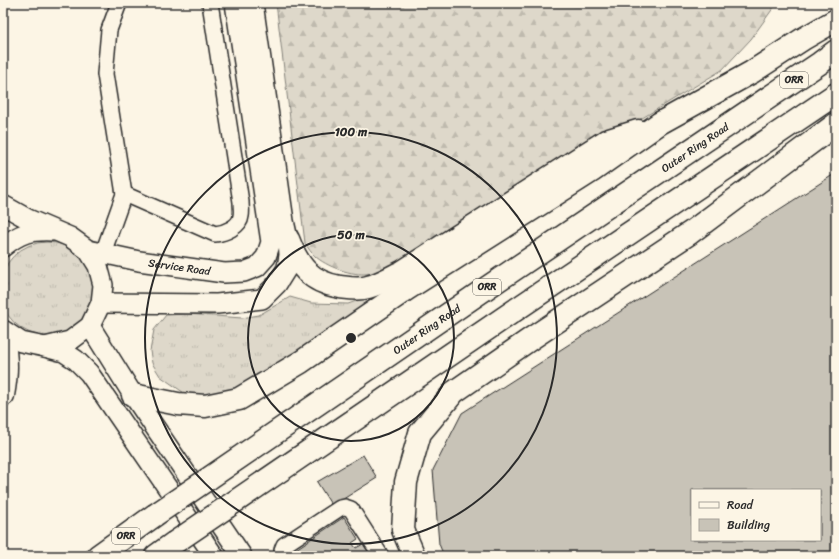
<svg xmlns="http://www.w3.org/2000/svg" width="839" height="559" font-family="Sriracha,sans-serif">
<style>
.grass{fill:url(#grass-tufts);stroke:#84827a}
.forest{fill:url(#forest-firs);stroke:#84827a}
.building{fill:#c8c3b7;stroke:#2b2b2b;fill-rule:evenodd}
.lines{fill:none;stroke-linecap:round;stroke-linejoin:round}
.minor-casing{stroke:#2b2b2b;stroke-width:18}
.major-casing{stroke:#2b2b2b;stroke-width:22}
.highway-casing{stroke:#2b2b2b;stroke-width:25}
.minor{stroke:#fcf5e5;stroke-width:15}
.major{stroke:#fcf5e5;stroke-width:19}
.highway{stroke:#fcf5e5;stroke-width:22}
.highway-bridge-casing{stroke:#2b2b2b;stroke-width:25;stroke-linecap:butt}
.highway-bridge{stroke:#fcf5e5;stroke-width:22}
.ring{fill:none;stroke:#2b2b2b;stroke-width:2}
.labels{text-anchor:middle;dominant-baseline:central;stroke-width:3.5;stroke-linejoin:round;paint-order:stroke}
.shield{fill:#fcf5e5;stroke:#6a6863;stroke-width:1}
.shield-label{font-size:10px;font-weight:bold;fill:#2b2b2b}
.street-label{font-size:11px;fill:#2b2b2b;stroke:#fcf5e5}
.centre{fill:#2b2b2b;stroke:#fcf5e5;stroke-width:2}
.ring-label{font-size:12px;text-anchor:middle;font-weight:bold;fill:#2b2b2b;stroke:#fcf5e5;stroke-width:3.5;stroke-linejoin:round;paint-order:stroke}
</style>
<defs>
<pattern id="grass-tufts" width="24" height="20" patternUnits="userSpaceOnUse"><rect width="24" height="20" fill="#ded8ca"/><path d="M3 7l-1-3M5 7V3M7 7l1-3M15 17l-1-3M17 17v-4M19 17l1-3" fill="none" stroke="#bfbaae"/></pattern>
<pattern id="forest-firs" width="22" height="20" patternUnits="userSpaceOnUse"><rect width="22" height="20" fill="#ded8ca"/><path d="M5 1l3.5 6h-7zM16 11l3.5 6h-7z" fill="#bfbaae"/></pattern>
</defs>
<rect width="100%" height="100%" fill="#fcf5e5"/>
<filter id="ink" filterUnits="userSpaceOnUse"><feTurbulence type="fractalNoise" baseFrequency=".025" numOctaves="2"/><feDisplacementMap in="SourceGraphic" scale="8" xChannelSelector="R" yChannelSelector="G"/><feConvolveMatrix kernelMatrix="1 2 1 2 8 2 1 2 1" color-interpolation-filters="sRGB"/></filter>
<g filter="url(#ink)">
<g class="grass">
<circle cx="47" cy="289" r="47"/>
<path d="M396,287L252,387L203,396L187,395L160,376L152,363L150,351L154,330L166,315L188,314L242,318L259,315L290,297L311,303L348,304Z"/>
</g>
<path class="forest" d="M276,3H772L774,7L751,39L722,70L398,265C388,268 376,274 365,274C349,275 322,265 312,253C309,250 307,246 305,243Z"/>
<g class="building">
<path d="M836,173V556H444L439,544L433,470L462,413ZM692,490H820V540H692Z"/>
<path d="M363,455L377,478L332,506L317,482Z"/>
<path d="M344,517L358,539L352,543L356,548L363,544L371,556H288L287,555Z"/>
</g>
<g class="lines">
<g class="minor-casing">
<g id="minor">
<path d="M124,194L215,234C225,233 240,227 241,216C242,212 241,207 241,202L210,3"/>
<path d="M103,253L124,194L105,74L109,30L119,3"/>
<path d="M283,556L282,550L284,545L340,508L345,507L351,509L381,556"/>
</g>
</g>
<g class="major-casing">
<g id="major">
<path d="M3,205L28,219L70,237L88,250L98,266L103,285L101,303L90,326L70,341L45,347L21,342L3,330"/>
<path d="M3,247C20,233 30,230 52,231"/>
<path id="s1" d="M88,250L139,261L224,273L244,272L257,267L266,257L271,242L235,3"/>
<path d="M101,303L217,304L262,299L277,284L287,268L289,255L288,239L284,221L253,3"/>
<path d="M90,326L133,395L242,556"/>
<path d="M45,347L64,352L76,360L89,373L214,556"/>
</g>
</g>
<g class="highway-casing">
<g id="highway">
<path d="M288,239C298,266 310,282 340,287C349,288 359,290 368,287C380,284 391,277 402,272L606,141L638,131"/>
<path d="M3,338C7,360 7,373 3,395"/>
<path d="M133,395L178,404L205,406L239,399L301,362L407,289L592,171L660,123L752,72L803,39L836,20"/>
<path id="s2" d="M208,479L488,287L820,63L836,51"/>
<path d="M227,507L508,315L836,94"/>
<path d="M98,556L155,515"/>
<path d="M156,556L174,543"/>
<path d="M414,556L403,530L406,482L420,433L454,392L532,338L690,233L836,124"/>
</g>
</g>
<use href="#minor" class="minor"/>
<use href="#major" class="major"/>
<use href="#highway" class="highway"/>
<g class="highway-bridge-casing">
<g id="highway-bridge">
<path d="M155,515L208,479"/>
<path d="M174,543L227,507"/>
</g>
</g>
<use href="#highway-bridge" class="highway-bridge"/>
</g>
</g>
<g class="ring">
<circle cx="351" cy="338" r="103"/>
<circle cx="351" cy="338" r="206"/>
</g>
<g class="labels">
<g class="shield">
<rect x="780" y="72" width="28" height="16" rx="3"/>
<rect x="473" y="279" width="28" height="16" rx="3"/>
<rect x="112" y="528" width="28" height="16" rx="3"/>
</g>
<g class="shield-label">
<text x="794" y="80">ORR</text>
<text x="487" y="287">ORR</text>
<text x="126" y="536">ORR</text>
</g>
<g class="street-label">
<text stroke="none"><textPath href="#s2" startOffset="589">Outer Ring Road</textPath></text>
<text stroke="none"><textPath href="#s1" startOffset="93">Service Road</textPath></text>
<text stroke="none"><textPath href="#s2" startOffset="265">Outer Ring Road</textPath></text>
</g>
</g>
<circle cx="351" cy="338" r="6" class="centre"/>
<g class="ring-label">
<text x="351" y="136">100 m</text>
<text x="351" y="239">50 m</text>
</g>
<rect width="839" height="559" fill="none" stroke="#fcf5e5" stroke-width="16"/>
<rect x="8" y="8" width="823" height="543" fill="none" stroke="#2b2b2b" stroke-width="1.5" filter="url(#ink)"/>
<rect x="691" y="489" width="130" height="52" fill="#fcf5e5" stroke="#a8a49b"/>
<rect x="699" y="502" width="20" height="6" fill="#fcf5e5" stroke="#a8a49b"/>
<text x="727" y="509" font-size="12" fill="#2b2b2b">Road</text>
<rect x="699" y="519" width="20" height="12" fill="#c8c3b7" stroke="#a8a49b"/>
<text x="727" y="529" font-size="12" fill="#2b2b2b">Building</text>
</svg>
